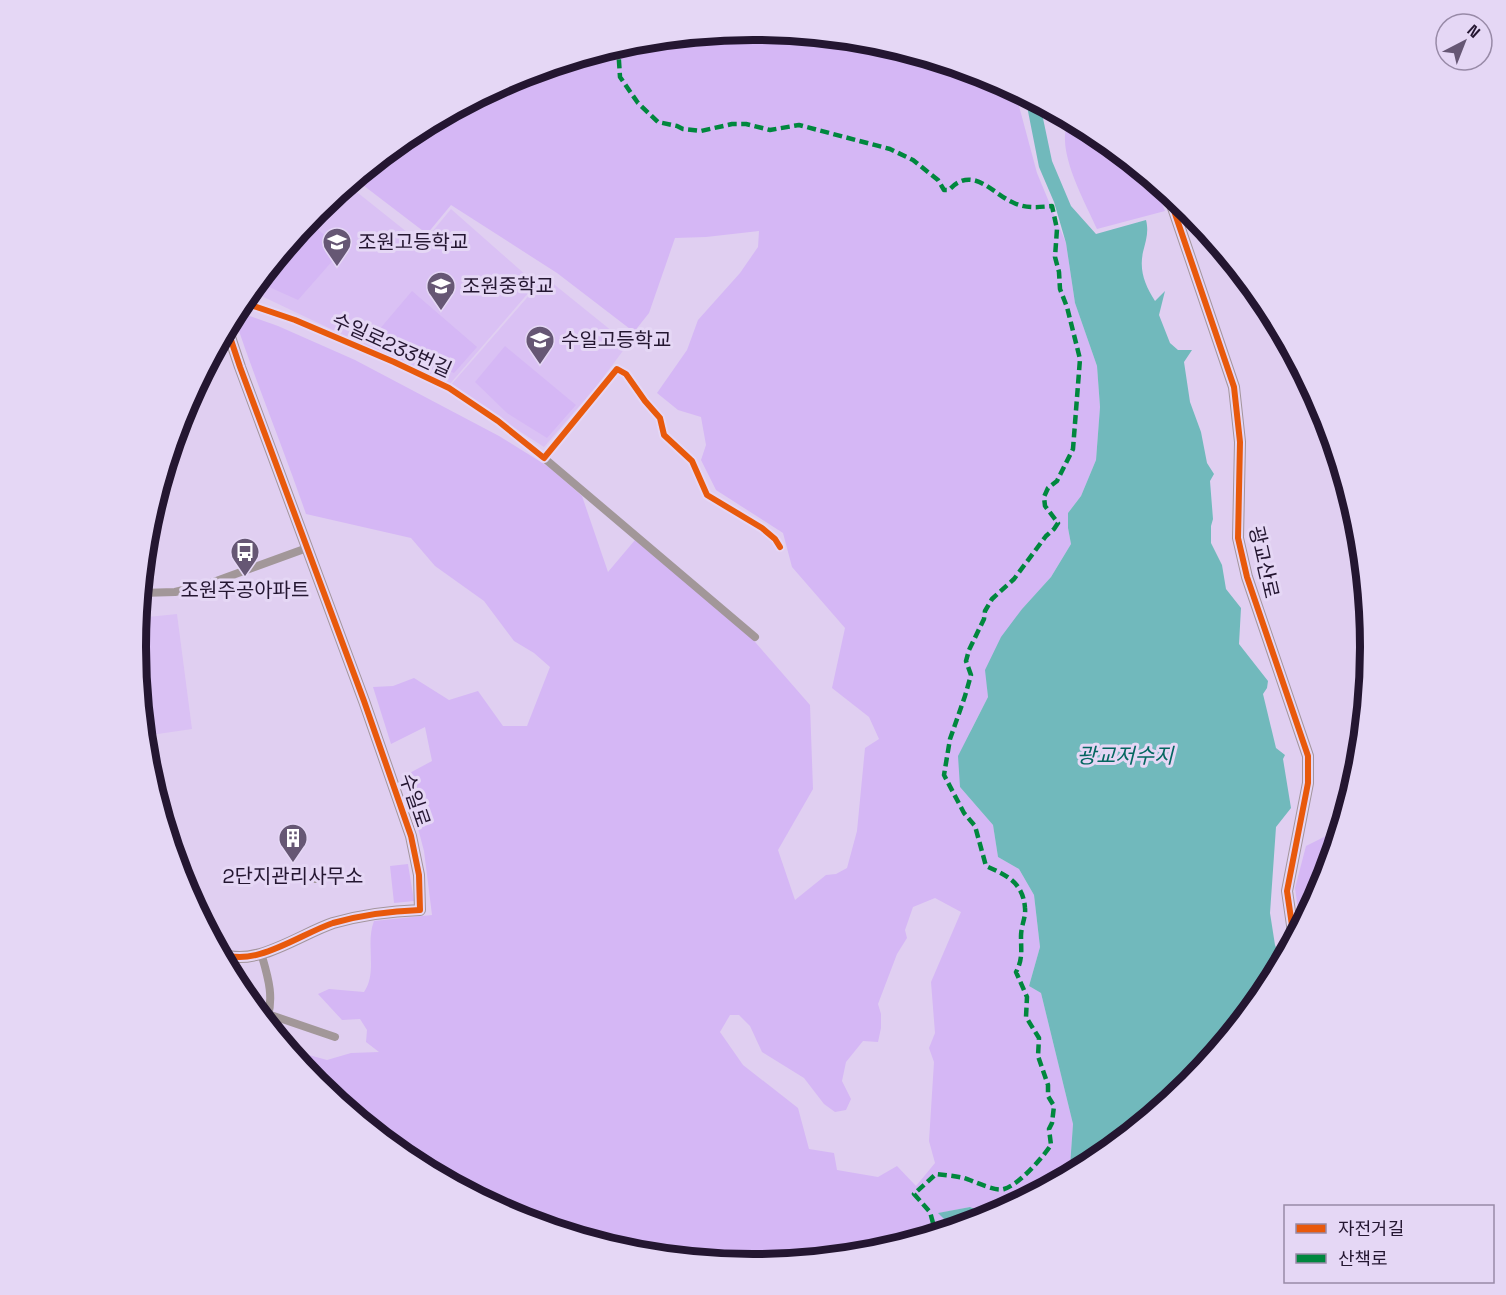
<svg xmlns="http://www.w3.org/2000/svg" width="1506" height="1295" font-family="'Space Grotesk','Noto Sans KR',sans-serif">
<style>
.built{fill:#dac1f4}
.green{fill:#d5b7f5;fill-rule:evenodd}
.water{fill:#71b9bc}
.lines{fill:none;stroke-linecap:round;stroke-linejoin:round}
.street{stroke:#a29799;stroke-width:8}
.secondary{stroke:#a3959c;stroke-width:12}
.quiet{stroke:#00873e;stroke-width:4.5;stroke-dasharray:9 4.5;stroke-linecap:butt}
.cycleway-casing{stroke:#e5d7f5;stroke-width:10}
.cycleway{stroke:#e8590c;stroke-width:6}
.labels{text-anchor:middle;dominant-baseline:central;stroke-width:6;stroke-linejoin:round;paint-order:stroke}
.poi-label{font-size:20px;fill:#241631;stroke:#e5d7f5;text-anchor:start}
.street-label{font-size:20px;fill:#241631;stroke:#e5d7f5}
.water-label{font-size:21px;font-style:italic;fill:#04665f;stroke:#e5d7f5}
.rim{fill:none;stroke:#241631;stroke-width:8}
</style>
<rect width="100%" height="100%" fill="#e0cff1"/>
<g class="built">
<path d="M348,185L422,244L451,209L536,284L449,385L251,291L317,211Z"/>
<path d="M545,277L628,344L596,387L544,447L450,386Z"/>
<path d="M177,614L192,729L144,736L136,647L138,618Z"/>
</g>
<g class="green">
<path d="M753,30L874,42L990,77L1015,91L1037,173L1066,243L1075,303L1097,366L1100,407L1096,460L1081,496L1068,513V528L1071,544L1051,577L1022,609L986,670L988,697L971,730L960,787L993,825L998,857L1019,869L1034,895L1040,947L1029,986L1041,993L1073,1124L1070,1166L1062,1179L994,1215L970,1207L939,1213L954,1229L873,1253L753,1265L632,1253L516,1218L410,1161L316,1084L293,1056L298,1052L327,1060L351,1053L379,1052L366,1042L367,1030L360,1019L342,1020L318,994L329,989L364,992C378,972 365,944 374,921L432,915L424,851L404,776L432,761L425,727L391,744L373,687L393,686L414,678L449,700L478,691L503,726H527L550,667L534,653L514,641L484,601L435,566L411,538L306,514C283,447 256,383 234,316L236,311L278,326L355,360L499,436L549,467L582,496L608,572L635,540L749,635L810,705L813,789L778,850L795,900L826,875L836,874L847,868L857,831L865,748L879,739L869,717L832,688L845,628L792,567L783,533L716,490L701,460L706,445L701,417L678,410L657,393L687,350L698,320L740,273L758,247L759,231L706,237L675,238L649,313L634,332L557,273L451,205L427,234L355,179L410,134L517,77L633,42ZM935,898L961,912L931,982L935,1033L929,1048L934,1062L929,1141L935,1163L916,1186L897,1166L878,1177L837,1170L834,1153L809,1149L798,1108L743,1065L720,1032L730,1015H739L750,1026L762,1052L804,1078L824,1104L835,1112L846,1110L851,1099L842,1081L846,1062L863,1041L878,1042L881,1028V1014L878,1004L897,954L907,938L905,930L913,907Z"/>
<path d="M1069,119L1096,134L1153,181L1165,211L1097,229C1085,201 1054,149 1069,119Z"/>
<path d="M308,221L342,250L298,300L258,282Z"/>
<path d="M412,291L477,347L454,373L373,337Z"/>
<path d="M505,346L576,405L547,438L507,413L475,382Z"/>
<path d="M1340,829L1323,884L1304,921L1299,917L1295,888L1306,846Z"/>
<path d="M408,864L414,901L394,903L390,866Z"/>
</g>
<g class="water">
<path d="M1025,96L1040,104L1052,161L1071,206L1096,234L1146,220C1149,232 1146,240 1143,252C1139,271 1145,285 1155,301L1165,291L1159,315L1170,343L1178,350H1192L1184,362L1190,402L1201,432L1207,463L1214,474L1210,481L1213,519L1211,526V543L1222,565L1226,589L1241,608L1239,644L1268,681L1267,688L1263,694L1276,748L1285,755L1283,759L1291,808L1276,827L1270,913L1275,945L1282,961L1266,991L1189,1084L1096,1161L1062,1179L1070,1166L1073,1124L1041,993L1029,986L1040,947L1034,895L1019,869L998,857L993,825L960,787L958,756L988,697L985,670L1001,637L1022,609L1051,577L1071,544L1068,528V513L1081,496L1096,460L1100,407L1097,366L1075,303L1066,243L1054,202L1039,167Z"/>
<path d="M970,1207L994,1216L954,1229L938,1213Z"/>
</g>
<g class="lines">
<g class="street">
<path d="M242,302L295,320L394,362L449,388L498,421L544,458L617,369L626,374L645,401L660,418L664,435L692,461L707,495L762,528L775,539L780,547"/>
<path d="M544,458L755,637"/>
<path d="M141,593L175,592L208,584L307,548"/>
<path d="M316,879L320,878"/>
<path d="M261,953C268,977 275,998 266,1023"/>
<path d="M256,1010L335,1037"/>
</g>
<g class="secondary">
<path d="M1168,193L1234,387L1240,442L1238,538L1247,577L1308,756V783L1287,891L1294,939"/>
<path d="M220,953C254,969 300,934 333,923C361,915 391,911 420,910L419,875L411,836L364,701L240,367L227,328"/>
</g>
<g class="quiet">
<path d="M618,46L620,77L638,103L658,122L677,126L683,129L701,131L732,124H746L770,130L799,125L890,149L913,160L938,180L944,190H949C973,164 992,194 1014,203C1027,209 1039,207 1052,206L1057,229L1055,257L1059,272L1060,289L1067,307L1080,359L1073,449L1057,481L1048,488L1044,497L1045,506L1058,523L1054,529L1046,536L1014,579L992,599L985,611L984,619L969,650L966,661L971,675L965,696L950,739L944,775L964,813L975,826L986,866C1006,875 1023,882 1025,908C1026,917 1021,926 1021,936C1021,950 1023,959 1016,972L1027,997L1026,1017L1039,1038L1038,1056L1048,1085V1096L1054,1106L1052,1123L1049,1129L1051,1145C1043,1157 1019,1185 1004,1189C995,1192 974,1181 964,1178C955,1176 945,1175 936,1174L914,1194L930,1212L936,1234"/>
<path d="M316,879L320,878"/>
</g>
<g class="cycleway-casing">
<g id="cycleway">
<path d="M1168,193L1234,387L1240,442L1238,538L1247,577L1308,756V783L1287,891L1294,939"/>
<path d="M242,302L295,320L394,362L449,388L498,421L544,458L617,369L626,374L645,401L660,418L664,435L692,461L707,495L762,528L775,539L780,547"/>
<path d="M220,953C254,969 300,934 333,923C361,915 391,911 420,910L419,875L411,836L364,701L240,367L227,328"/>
</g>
</g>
<use href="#cycleway" class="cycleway"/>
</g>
<defs>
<g id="school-pin" transform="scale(1.5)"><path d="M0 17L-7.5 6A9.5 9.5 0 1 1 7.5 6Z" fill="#665774" stroke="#e5d7f5"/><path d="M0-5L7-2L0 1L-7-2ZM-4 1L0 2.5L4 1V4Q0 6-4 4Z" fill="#fff"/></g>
<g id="bus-pin" transform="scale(1.5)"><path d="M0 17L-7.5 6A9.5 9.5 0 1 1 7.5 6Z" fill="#665774" stroke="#e5d7f5"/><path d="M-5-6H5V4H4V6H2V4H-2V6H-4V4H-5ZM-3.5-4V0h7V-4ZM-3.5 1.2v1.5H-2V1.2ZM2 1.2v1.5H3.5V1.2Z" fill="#fff"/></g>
<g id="building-pin" transform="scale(1.5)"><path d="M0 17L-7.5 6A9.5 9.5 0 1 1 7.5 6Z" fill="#665774" stroke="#e5d7f5"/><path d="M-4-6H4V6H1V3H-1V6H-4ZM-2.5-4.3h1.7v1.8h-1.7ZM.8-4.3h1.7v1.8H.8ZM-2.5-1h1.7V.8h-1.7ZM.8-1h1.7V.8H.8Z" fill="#fff"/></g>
</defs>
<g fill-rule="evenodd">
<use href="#school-pin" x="337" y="242"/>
<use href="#school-pin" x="441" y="286"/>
<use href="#school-pin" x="540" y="340"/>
<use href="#bus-pin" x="245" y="552"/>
<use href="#building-pin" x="293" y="838"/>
</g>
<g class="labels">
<g class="poi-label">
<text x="358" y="242">조원고등학교</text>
<text x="462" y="286">조원중학교</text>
<text x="561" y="340">수일고등학교</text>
<text x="245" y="590" text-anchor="middle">조원주공아파트</text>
<text x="293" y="876" text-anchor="middle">2단지관리사무소</text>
</g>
<g class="street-label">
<text transform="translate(392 345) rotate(24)">수일로233번길</text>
<text transform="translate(1264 562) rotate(77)">광교산로</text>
<text transform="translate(415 800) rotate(71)">수일로</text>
</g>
<g class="water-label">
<text x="1125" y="755">광교저수지</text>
</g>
</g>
<path d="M0 0H1506V1295H0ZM146 647a607 607 0 1 1 1214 0a607 607 0 1 1-1214 0Z" fill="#e5d7f5" fill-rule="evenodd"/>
<path class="rim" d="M146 647a607 607 0 1 1 1214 0a607 607 0 1 1-1214 0Z"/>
<rect x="1284" y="1205" width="210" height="78" fill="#e5d7f5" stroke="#988aa7" stroke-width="1.5"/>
<rect x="1296" y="1224" width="30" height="9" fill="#e8590c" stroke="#988aa7" stroke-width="1.5"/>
<text x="1338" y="1235" font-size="18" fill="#241631">자전거길</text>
<rect x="1296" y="1254" width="30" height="9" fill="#00873e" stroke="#988aa7" stroke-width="1.5"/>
<text x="1338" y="1265" font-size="18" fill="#241631">산책로</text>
<g transform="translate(1464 42) rotate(42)"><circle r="28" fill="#e5d7f5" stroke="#988aa7" stroke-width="1.5"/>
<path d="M0-4.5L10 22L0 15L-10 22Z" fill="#665774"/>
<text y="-9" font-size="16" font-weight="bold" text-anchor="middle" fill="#241631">N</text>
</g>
</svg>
